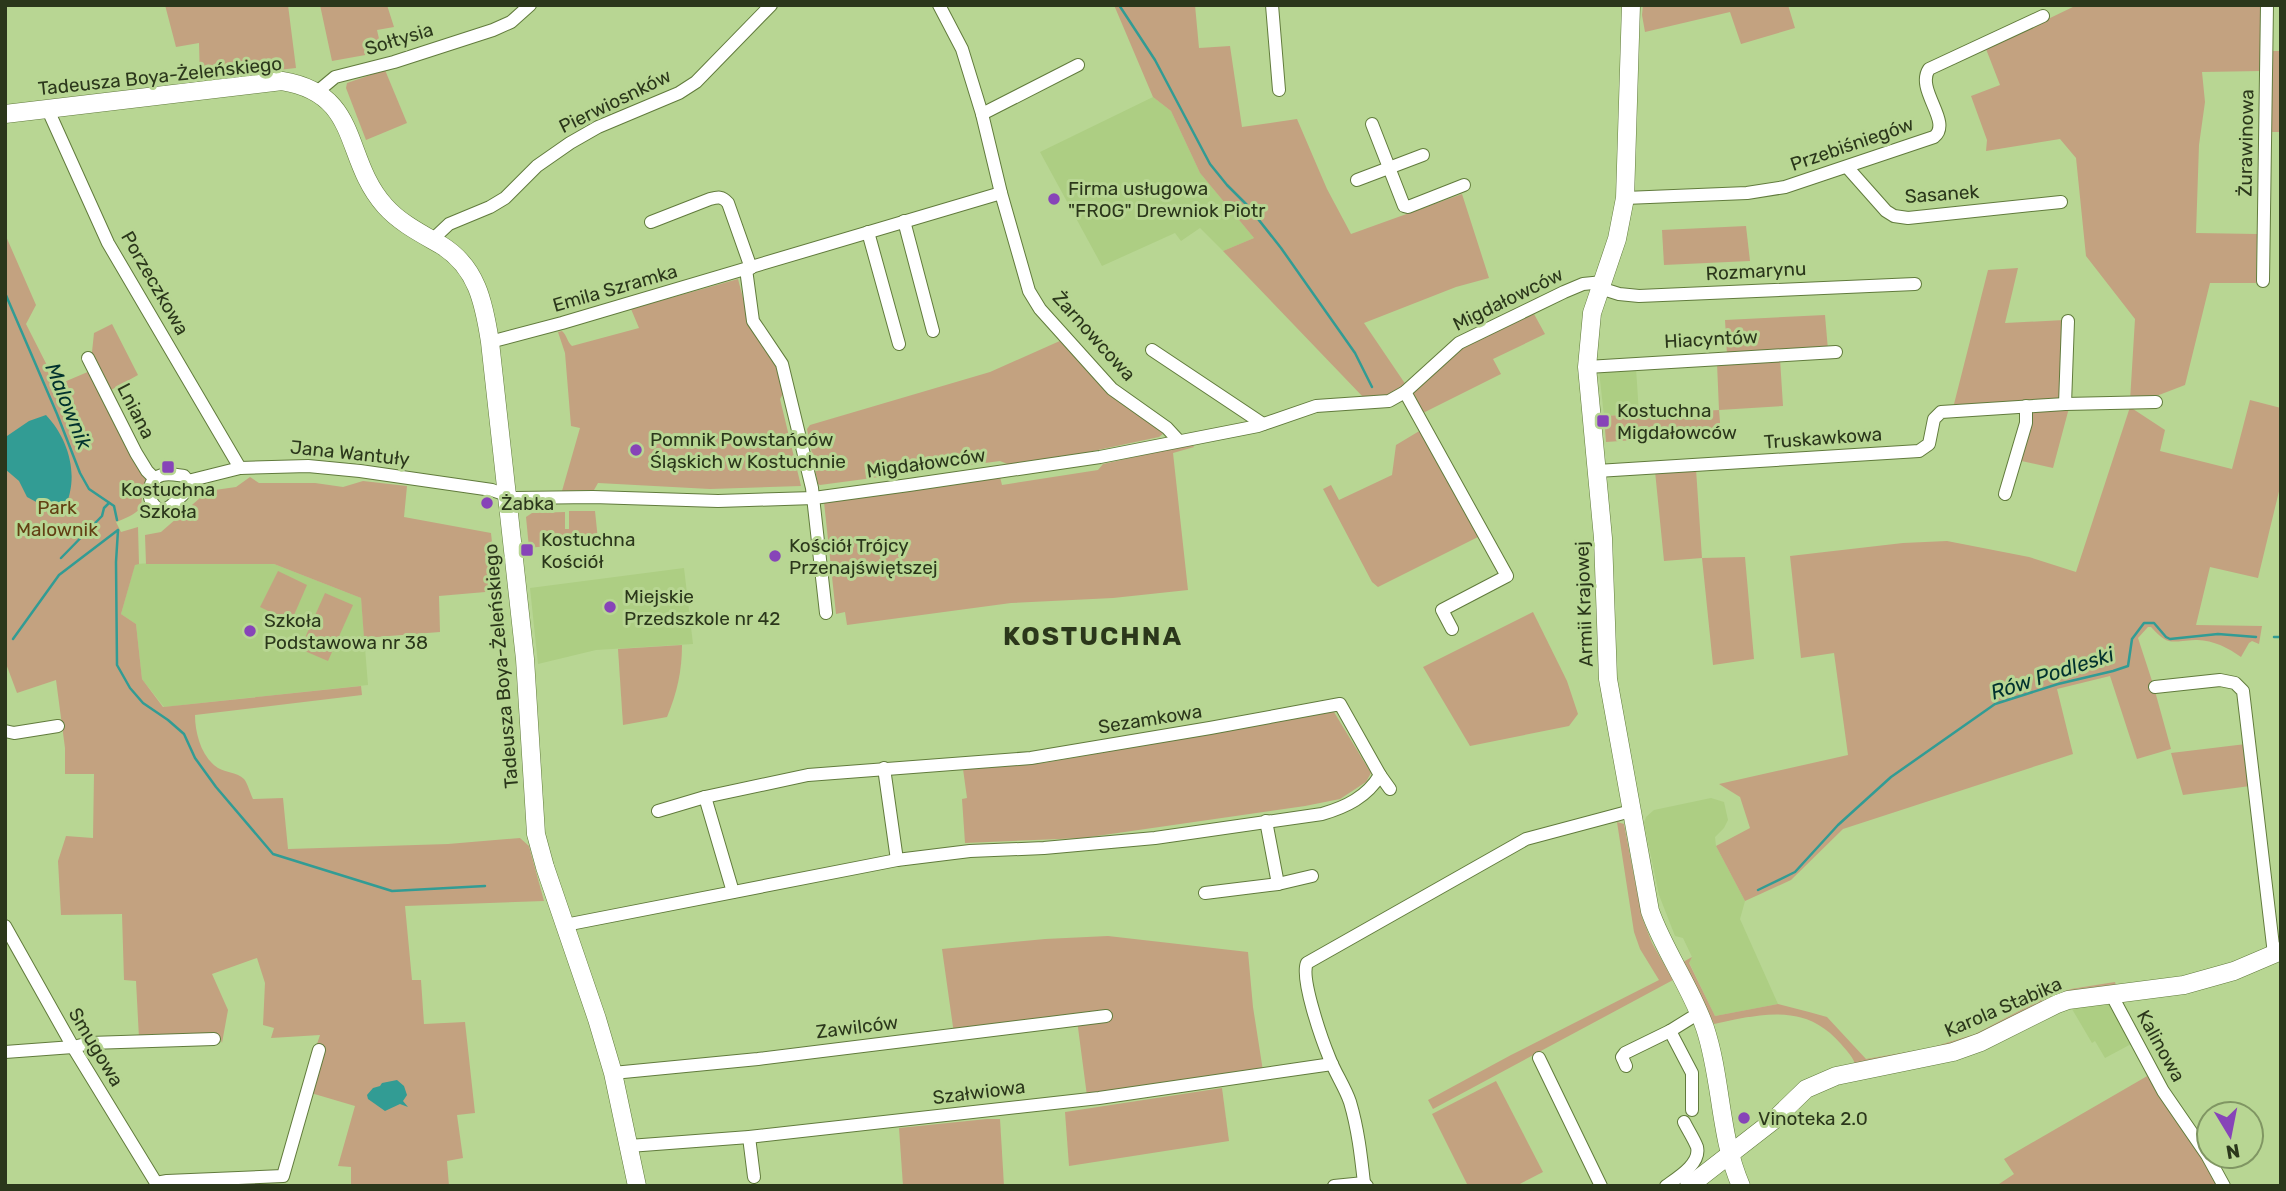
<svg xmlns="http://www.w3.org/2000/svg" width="2286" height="1191" font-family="Rubik,sans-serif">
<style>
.built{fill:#adce83}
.green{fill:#c3a280}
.water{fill:#329c94}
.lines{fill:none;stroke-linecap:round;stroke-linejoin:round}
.stream{stroke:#329c94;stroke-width:2.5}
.street-casing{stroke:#617b3c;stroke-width:14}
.secondary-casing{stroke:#617b3c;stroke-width:19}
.street{stroke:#fff;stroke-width:12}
.secondary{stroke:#fff;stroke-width:18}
.poi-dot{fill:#8744b8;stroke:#b8d693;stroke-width:2.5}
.labels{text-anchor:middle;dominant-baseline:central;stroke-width:6;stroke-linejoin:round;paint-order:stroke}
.street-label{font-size:19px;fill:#2b371b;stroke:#b8d693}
.poi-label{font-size:19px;fill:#2b371b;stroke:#b8d693;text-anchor:start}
.park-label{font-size:19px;fill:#623f13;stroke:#b8d693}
.water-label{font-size:21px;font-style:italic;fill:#00312e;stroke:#b8d693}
.district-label{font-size:26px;font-weight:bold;letter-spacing:2px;fill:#2b371b;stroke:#b8d693}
</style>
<rect width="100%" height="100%" fill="#b8d693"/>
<g class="built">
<path d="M1153,97L1171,111L1200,173L1254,238L1223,251L1200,228L1181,241L1175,233L1102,266L1040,152Z"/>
<path d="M1636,368L1639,414L1604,416L1599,371Z"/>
<path d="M154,563L274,564L361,598L368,685L164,707L142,679L136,624L121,614L135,564Z"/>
<path d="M684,568L693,644L596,650L538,664L530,588Z"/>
<path d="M1711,798L1724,802L1728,820L1724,828L1715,837L1716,846L1745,901L1740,919L1778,1004L1715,1016L1689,962L1692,957L1683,938L1675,936L1659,895L1644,823L1646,817L1654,810Z"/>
<path d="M2110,1002L2133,1043L2105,1058L2095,1041L2092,1043L2072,1009Z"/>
</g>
<g class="green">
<path d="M165,5H288L296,68L200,79L199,43L176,47Z"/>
<path d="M320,5H387L394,27L377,30L382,52L332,61Z"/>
<path d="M1114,5H1195L1199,48L1230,46L1242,127L1297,119L1327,189L1351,234L1462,194L1489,278L1456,287L1364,323L1406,385L1391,395L1364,398L1223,251L1254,238L1200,173L1171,111L1153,97Z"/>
<path d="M1643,5H1788L1795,28L1741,44L1730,12L1645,32L1642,15Z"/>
<path d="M2077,5H2263L2261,71L2202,72L2205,102L2199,145L2196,233L2257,234L2256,283H2210L2185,385L2159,395L2130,401L2135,319L2086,256L2076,158L2060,139L1986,151L1987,140L1971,96L2000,85L1986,49Z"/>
<path d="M2270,51H2281V132H2269Z"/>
<path d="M385,70L407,123L366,140L346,88L347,83Z"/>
<path d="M1746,226L1750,261L1664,265L1662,230Z"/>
<path d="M5,234L36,305L26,324L57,385L90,371L94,333L112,324L138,375L102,395L149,478C132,502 157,507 116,522L121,532L138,527L139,564L135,565L121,614L136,624L142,679L163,707L361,686L362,695L195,715C195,734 202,758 218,768C226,773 237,772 244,779C248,784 250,793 253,799L283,798L288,849L448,844L520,838L529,846L544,901L405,906L412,980H421L424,1024L465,1022L475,1113L457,1115L463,1158L447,1161L449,1186H351V1167L338,1166L355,1106L311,1093L316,1047L320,1035L271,1038L274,1028L263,1025L265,983L257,958L212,974L228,1010L222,1043L219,1034L139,1038L136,981L124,980L122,914L61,915L58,861L66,836L93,838L94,774H65V748L56,680L17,693L5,661Z"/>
<path d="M2018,268L2005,323L2064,320L2066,401L1953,408L1988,270Z"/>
<path d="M738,279L750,325L776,364L784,392L780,399L801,486L710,489L598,483L594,490L562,491L580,428L571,426L565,353L558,332L562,331C567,335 567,342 572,346L639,328L631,309Z"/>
<path d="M1534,314L1545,334L1493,359L1501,374L1423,413L1413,393L1460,349Z"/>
<path d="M1825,315L1828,350L1727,354L1725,320Z"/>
<path d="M1062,340L1163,429L1164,433L1159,437L1084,453L1010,465L1000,461L820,485L818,484L807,429L810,425L990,372Z"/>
<path d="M1780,359L1783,406L1719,410L1721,434L1606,442L1604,416L1719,410L1717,363Z"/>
<path d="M2250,400L2281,408V483L2258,578L2210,567L2196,625L2262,626L2259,644L2252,641L2249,643L2241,657C2229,648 2211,639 2195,640C2171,641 2169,647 2151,627H2148L2138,638L2153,684L2171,749L2137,759L2110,676L2057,689L2073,754L1843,829L1791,880L1745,901L1716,846L1750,828L1740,797L1719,784L1848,755L1834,653L1801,658L1790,556L1903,543L1947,541L2029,557L2076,572L2130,407L2165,430L2160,451L2232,469Z"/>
<path d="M2069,408L2053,468L2017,460L2031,409Z"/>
<path d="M1421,430L1480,536L1378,587L1372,582L1323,489L1331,485L1339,500L1392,475L1396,445Z"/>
<path d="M1192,444L1194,447L1173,453L1188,590L1113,598L1011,603L847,625L845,612L836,614L824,502L1000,477L1002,485L1098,470L1103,464Z"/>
<path d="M1696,469L1702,558L1745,557L1754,659L1713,665L1702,558L1664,561L1655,471Z"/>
<path d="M250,477L259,483H315L343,487L363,481L407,486L404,517L491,533L497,591L439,596L440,632L364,638L361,598L274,564H146L145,535L161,532L208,491L236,487Z"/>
<path d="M569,511H595L598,540L529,548L526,517L532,513L565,512V529H569Z"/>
<path d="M278,571L307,585L291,622L260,607Z"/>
<path d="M325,593L353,605L328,661L300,649Z"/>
<path d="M1533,612L1567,681L1578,714L1569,726L1470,746L1423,667Z"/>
<path d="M682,645C682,671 677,693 667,717L623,725L618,649Z"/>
<path d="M1334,712L1371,773L1366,782L1340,799L1305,806L1083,838L965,843L962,799L967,798L963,769L1043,763Z"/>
<path d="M2246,744L2250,786L2183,795L2171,753Z"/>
<path d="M1617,822L1624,824L1642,917L1652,943L1673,980L1433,1109L1428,1100L1511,1055L1659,980L1640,949L1634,932Z"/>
<path d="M1108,936L1248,952L1253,1007L1263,1071L1087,1096L1077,1020L954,1034L942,949L1045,939Z"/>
<path d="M1692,957L1689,963L1715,1016L1778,1004L1809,1012L1827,1017L1866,1059L1930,1048L1975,1034L2040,1000L2071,989L2115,982L2117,989L1970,1041L1856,1067C1854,1058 1847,1051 1841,1044C1805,1002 1761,1014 1714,1024L1683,962Z"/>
<path d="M2149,1075L2219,1186H1996L2014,1174L2004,1159Z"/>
<path d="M1496,1081L1543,1172L1516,1186H1468L1432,1114Z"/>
<path d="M1222,1088L1229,1141L1069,1166L1065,1112Z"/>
<path d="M987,1119H1000L1004,1186H903L899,1128Z"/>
</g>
<g class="water">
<path d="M46,415C65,435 76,465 70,492C67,505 64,513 50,515L40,504L27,497L19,481L5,469L7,436L29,421Z"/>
<path d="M397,1080L404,1086L407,1095L403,1101L408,1107L400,1104L385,1111L368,1099L367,1095L373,1088L380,1086L382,1083Z"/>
</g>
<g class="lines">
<g class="stream">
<path d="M1119,5L1155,60L1210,164L1227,185L1247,205L1281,248L1355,353L1372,387"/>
<path d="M5,293L57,414L80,473L89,489L114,506L117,520"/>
<path d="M118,530L116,562L117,665L130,688L143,703L168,720L184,734L195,758L216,787L273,854L392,891L485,886"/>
<path d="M61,558L102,516L104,508L109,503"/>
<path d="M2274,637H2281"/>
<path d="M13,639L59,575L118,530"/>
<path d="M1758,890L1795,872L1838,825L1891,777L1995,704L2058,684L2113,671L2128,666L2132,639L2144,623H2154L2166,637L2170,639L2218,634L2256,637"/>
</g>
<g class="street-casing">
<g id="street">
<path d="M939,5L962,49L982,114L1001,193L1029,291L1040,309L1112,389L1167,428L1178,440"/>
<path d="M1272,5L1279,90"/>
<path d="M317,92L335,77L394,62L493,30L511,22L530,5"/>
<path d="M48,110L108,243L240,468"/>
<path d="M982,114L1078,65"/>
<path d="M1372,124L1404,206L1408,207L1464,185"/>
<path d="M1847,167L1886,211L1894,216L1908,218L2061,202"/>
<path d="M1357,180L1423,155"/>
<path d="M1625,198L1747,193L1785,187L1934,137C1953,122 1915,90 1929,69L2043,16"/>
<path d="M904,221L933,331"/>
<path d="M651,222L710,199C718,197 722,196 728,203L751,268"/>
<path d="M868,232L899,344"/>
<path d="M432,240L449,224L490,207L505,198L537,166L570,143L598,127L679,93L696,82L771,5"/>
<path d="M746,269L753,321L782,364L812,488L826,613"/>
<path d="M2263,281L2267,5"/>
<path d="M1600,288L1619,294L1639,296L1915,284"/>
<path d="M490,342L562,323L1001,193"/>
<path d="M1152,350L1263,424"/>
<path d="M88,358L136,453L147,471L155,479"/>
<path d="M1587,367L1836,352"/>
<path d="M1405,392L1507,576L1442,610L1452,629"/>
<path d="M2065,404L2068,321"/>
<path d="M1597,471L1919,451L1929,444L1934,419L1941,412L2065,404L2156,402"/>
<path d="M188,481C189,490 185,493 178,499C175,502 170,508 165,509C149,513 141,481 162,475C169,473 177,475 184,476L188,481L240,468L308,466L360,471L492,490L515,498L593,497L718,501L814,498L909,485L1100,457L1258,426L1316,406L1389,401L1405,392L1459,343L1564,292L1583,284L1603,282"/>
<path d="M2005,494L2026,423V406"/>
<path d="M2155,687L2220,680L2235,683L2243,691L2274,954"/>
<path d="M5,731L14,733L58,726"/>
<path d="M884,768L897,860"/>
<path d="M1380,775L1390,789"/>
<path d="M705,797L733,892"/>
<path d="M1266,821L1278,884"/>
<path d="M1205,893L1278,884L1312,876"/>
<path d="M565,925L897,860L970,851L1044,848L1155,838L1322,814C1346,807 1367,797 1380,775L1340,704L1210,728L1031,758L808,775L705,797L658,811"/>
<path d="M5,926L73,1047L158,1186"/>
<path d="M2111,994L2163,1091L2207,1155L2224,1186"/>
<path d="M1670,1031L1692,1073V1110"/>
<path d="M5,1052L73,1047L90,1043L214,1039"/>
<path d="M1539,1058L1601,1186"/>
<path d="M1626,1066L1622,1057L1625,1053L1670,1031L1699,1013"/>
<path d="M613,1073L758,1059L1106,1016"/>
<path d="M749,1137L754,1177"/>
<path d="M629,1146L749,1137L1099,1098L1332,1064"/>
<path d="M156,1183L167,1181L283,1176L319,1050"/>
<path d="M1364,1183C1361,1156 1358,1129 1350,1102C1345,1087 1335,1073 1329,1057C1322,1040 1300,978 1307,963L1526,839L1631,811"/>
<path d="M1334,1186L1364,1183L1367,1186"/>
<path d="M1666,1186C1677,1178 1701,1164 1697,1147C1694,1139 1688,1130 1684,1122"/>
</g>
</g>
<g class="secondary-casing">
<g id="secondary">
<path d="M1631,5L1625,198L1617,239L1592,313L1587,367L1603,538L1608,679L1650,911C1664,951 1691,987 1705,1028C1722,1079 1719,1136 1741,1186"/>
<path d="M5,114L282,81C362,94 342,158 385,206C400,223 422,234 441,245C477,267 484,303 490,342L525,659L536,834L545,867L597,1019L613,1073L637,1186"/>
<path d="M1689,1186L1774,1120L1806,1089L1836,1076L1953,1052L1981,1042L2057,1004L2068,1000L2184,985L2234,971L2281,951"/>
</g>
</g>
<use href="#street" class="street"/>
<use href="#secondary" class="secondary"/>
</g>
<g class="poi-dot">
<circle cx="1054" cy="199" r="7"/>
<rect x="1596" y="414" width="14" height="14" rx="3.5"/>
<circle cx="636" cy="450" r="7"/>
<rect x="161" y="460" width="14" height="14" rx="3.5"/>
<circle cx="487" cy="503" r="7"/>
<rect x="520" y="543" width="14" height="14" rx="3.5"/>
<circle cx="775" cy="556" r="7"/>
<circle cx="610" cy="607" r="7"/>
<circle cx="250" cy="631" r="7"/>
<circle cx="1744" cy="1118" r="7"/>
</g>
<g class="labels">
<g class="street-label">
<text transform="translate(399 39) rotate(-17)">Sołtysia</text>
<text transform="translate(160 76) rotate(-6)">Tadeusza Boya-Żeleńskiego</text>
<text transform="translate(615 101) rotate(-26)">Pierwiosnków</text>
<text transform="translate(2246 143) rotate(-89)">Żurawinowa</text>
<text transform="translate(1852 144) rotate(-19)">Przebiśniegów</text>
<text transform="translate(1942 194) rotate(-4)">Sasanek</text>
<text transform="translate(1756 271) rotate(-3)">Rozmarynu</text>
<text transform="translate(155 283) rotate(60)">Porzeczkowa</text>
<text transform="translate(615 288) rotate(-16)">Emila Szramka</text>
<text transform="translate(1508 299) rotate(-26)">Migdałowców</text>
<text transform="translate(1094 336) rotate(48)">Żarnowcowa</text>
<text transform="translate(1711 339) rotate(-3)">Hiacyntów</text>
<text transform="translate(136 411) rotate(63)">Lniana</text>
<text transform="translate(1823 438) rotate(-4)">Truskawkowa</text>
<text transform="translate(350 453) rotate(6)">Jana Wantuły</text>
<text transform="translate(926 463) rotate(-8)">Migdałowców</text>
<text transform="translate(1584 604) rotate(-92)">Armii Krajowej</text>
<text transform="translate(501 666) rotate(-95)">Tadeusza Boya-Żeleńskiego</text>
<text transform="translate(1150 719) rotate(-9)">Sezamkowa</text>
<text transform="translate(2003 1007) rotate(-23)">Karola Stabika</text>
<text transform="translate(857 1027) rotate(-7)">Zawilców</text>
<text transform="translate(2161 1046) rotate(61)">Kalinowa</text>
<text transform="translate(96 1047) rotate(59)">Smugowa</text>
<text transform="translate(979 1092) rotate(-7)">Szałwiowa</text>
</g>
<g class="poi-label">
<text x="1068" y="188">Firma usługowa<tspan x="1068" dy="22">"FROG" Drewniok Piotr</tspan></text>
<text x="1617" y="410">Kostuchna<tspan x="1617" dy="22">Migdałowców</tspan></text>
<text x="650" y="439">Pomnik Powstańców<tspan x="650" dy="22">Śląskich w Kostuchnie</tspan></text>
<text x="168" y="489" text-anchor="middle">Kostuchna<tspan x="168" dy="22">Szkoła</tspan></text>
<text x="501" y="503">Żabka</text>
<text x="541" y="539">Kostuchna<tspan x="541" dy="22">Kościół</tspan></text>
<text x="789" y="545">Kościół Trójcy<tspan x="789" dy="22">Przenajświętszej</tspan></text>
<text x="624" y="596">Miejskie<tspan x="624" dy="22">Przedszkole nr 42</tspan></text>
<text x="264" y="620">Szkoła<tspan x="264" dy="22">Podstawowa nr 38</tspan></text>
<text x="1758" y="1118">Vinoteka 2.0</text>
</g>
<g class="park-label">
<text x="57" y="507">Park<tspan x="57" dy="22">Malownik</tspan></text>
</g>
<g class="water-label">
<text transform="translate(69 406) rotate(68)">Malownik</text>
<text transform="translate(2052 673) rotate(-18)">Rów Podleski</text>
</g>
<g class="district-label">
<text x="1093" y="636">KOSTUCHNA</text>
</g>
</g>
<rect width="2286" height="1191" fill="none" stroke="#2b371b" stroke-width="14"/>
<g transform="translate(2230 1135) rotate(170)"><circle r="33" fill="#b8d693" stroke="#809663" stroke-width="2"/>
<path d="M0-5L12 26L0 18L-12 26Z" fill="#8744b8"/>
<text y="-10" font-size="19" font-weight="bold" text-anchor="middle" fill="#2b371b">N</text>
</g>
</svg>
